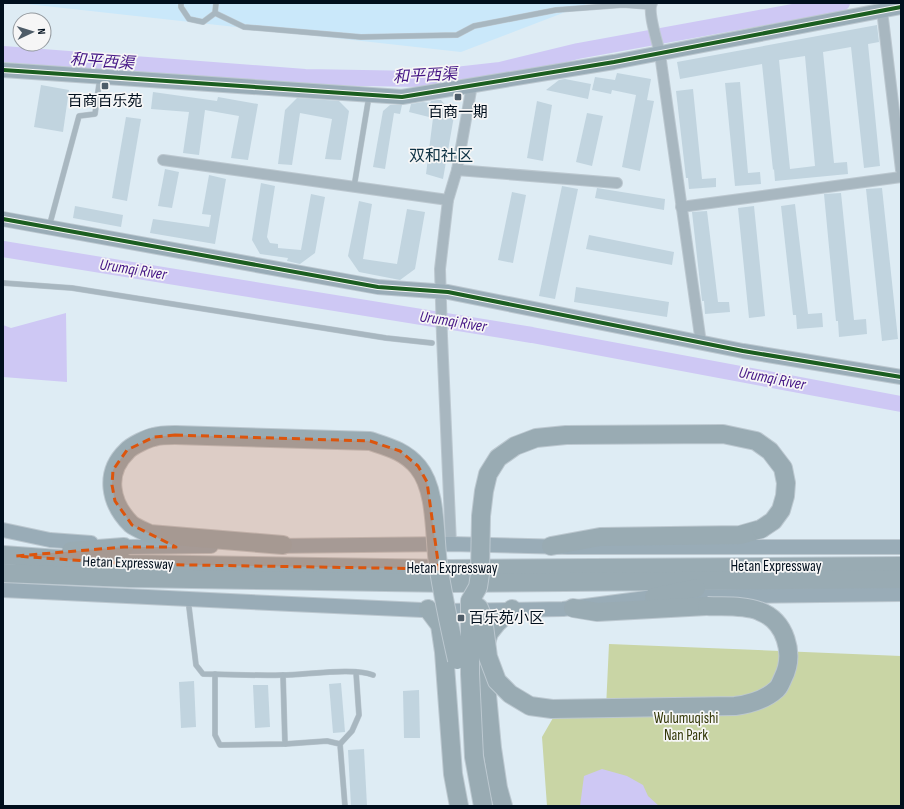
<svg xmlns="http://www.w3.org/2000/svg" width="904" height="809" font-family="'Sofia Sans Condensed','Noto Sans SC',sans-serif">
<style>
.built{fill:#cae8fa}
.green{fill:#c9d5a5}
.water{fill:#cec8f4}
.lines{fill:none;stroke-linecap:round;stroke-linejoin:round}
.river{stroke:#cec8f4;stroke-width:16}
.building{fill:#c1d4df;fill-rule:evenodd}
.lane-casing{stroke:#bcc8d0;stroke-width:6}
.street-casing{stroke:#bcc8d0;stroke-width:12}
.secondary-casing{stroke:#bcc8d0;stroke-width:16}
.highway-casing{stroke:#bcc8d0;stroke-width:20}
.lane{stroke:#a8b7c0;stroke-width:5}
.street{stroke:#a8b7c0;stroke-width:10}
.secondary{stroke:#99acb7;stroke-width:14}
.highway{stroke:#99abb3;stroke-width:18}
.highway-bridge-casing{stroke:#bcc8d0;stroke-width:20;stroke-linecap:butt}
.highway-bridge{stroke:#99abb3;stroke-width:18}
.cycleway-casing{stroke:#f6f6f6;stroke-width:6}
.cycleway{stroke:#1b5e20;stroke-width:4}
.marked{fill:#dc550d;fill-opacity:0.2;stroke:#dc550d;stroke-width:3;stroke-dasharray:8 5;stroke-linejoin:round}
.poi-dot{fill:#4e5c68;stroke:#f6f6f6;stroke-width:1.5}
.labels{text-anchor:middle;dominant-baseline:central;stroke-width:3.5;stroke-linejoin:round;paint-order:stroke}
.poi-label{font-size:15px;fill:#000f1d;stroke:#f6f6f6}
.street-label{font-size:15px;fill:#000f1d;stroke:#f6f6f6}
.park-label{font-size:15px;fill:#333807;stroke:#f6f6f6}
.water-label{font-size:16px;font-style:italic;fill:#441485;stroke:#f6f6f6}
.neighbourhood-label{font-size:16px;fill:#0e3244;stroke:#f6f6f6}
</style>
<rect width="100%" height="100%" fill="#deecf4"/>
<path class="built" d="M18,3H589L461,52Z"/>
<path class="green" d="M609,644L901,656V806H547L542,737L557,711L606,708Z"/>
<g class="water">
<path d="M66,313L67,382L3,377V325L11,328Z"/>
<path d="M602,769L627,776L643,785L648,796L659,806H580L584,776Z"/>
</g>
<g class="lines">
<g class="river">
<path d="M3,54L305,77L420,79L500,70L578,51L842,3"/>
<path d="M3,249L532,335L901,404"/>
</g>
</g>
<g class="building">
<path d="M877,25L879,42L868,44L880,166L864,168L851,47L823,52L834,163L847,162L848,174L775,181L774,169L773,170L762,64L680,79L677,62ZM805,56L815,166L790,169L779,60Z"/>
<path d="M617,73L651,79L647,100L654,101L640,171L622,167L636,95L612,90L611,94L592,90L595,77L615,80Z"/>
<path d="M565,79L591,84L588,99L546,90L559,80Z"/>
<path d="M740,82L748,173L760,172L761,184L735,186L725,83Z"/>
<path d="M41,85L69,90L63,132L34,127Z"/>
<path d="M693,89L702,179L716,178V187L689,189L688,178H686L676,91Z"/>
<path d="M153,92L217,101L218,97L258,104L248,160L231,158L239,116L205,110L199,155L183,153L189,112L151,109Z"/>
<path d="M297,98L339,101L349,111L341,160L325,159L332,119L300,113L292,165L278,164L285,110Z"/>
<path d="M437,100H441L454,116L443,179L426,174L433,118L409,112L411,104L423,102L430,103L431,101Z"/>
<path d="M537,101L552,105L543,161L527,158Z"/>
<path d="M390,105H402L400,114L394,113L385,169L373,167L383,111Z"/>
<path d="M587,113L603,116L592,166L576,162Z"/>
<path d="M126,117L141,119L127,201L112,198Z"/>
<path d="M165,169L179,172L172,208L158,206Z"/>
<path d="M209,175L226,179L215,244L150,233L153,219L209,227L211,215L202,214Z"/>
<path d="M261,183L275,186L267,237L270,243L278,244V248L301,250L311,194L325,197L315,253L300,264L287,261L288,258L260,254L252,240Z"/>
<path d="M562,186L578,189L555,299L539,296Z"/>
<path d="M597,188L665,199L664,210L595,198Z"/>
<path d="M882,188L898,339L882,341L866,189Z"/>
<path d="M512,192L526,195L513,263L498,260Z"/>
<path d="M841,193L854,320L866,319L867,334L839,337L838,321H836L824,194Z"/>
<path d="M359,201L372,204L363,259L397,264L407,209L425,212L415,269L400,280L359,272L348,256Z"/>
<path d="M795,204L808,314L822,313L823,327L797,329L796,315H793L781,206Z"/>
<path d="M75,206L123,215L121,227L73,218Z"/>
<path d="M754,206L765,316L749,318L738,208Z"/>
<path d="M707,211L718,302H729L730,312L705,314L704,301H702L692,212Z"/>
<path d="M589,235L674,252L672,265L586,249Z"/>
<path d="M576,287L669,302L667,317L574,302Z"/>
<path d="M194,681L196,727L181,728L179,682Z"/>
<path d="M341,683L345,732L333,733L329,684Z"/>
<path d="M253,685H268L270,727L255,728Z"/>
<path d="M419,690L420,738H404L403,691Z"/>
<path d="M364,749L367,806H351L348,750Z"/>
</g>
<g class="lines">
<g class="lane-casing">
<g id="lane">
<path d="M181,3V7L189,19L203,22L215,13L216,3"/>
<path d="M215,13L244,27L361,37L457,35L474,26L556,10L623,5L650,7"/>
<path d="M354,187L369,96"/>
<path d="M49,227L79,116L95,114L100,77"/>
<path d="M3,283L72,288L386,338L432,343"/>
<path d="M188,599L196,665L203,674C229,674 256,676 282,675C305,675 354,667 373,675"/>
<path d="M215,674V735L220,745L285,744L327,741L340,744L345,806"/>
<path d="M283,675L285,744"/>
<path d="M340,744L352,731L359,715L356,672"/>
</g>
</g>
<g class="street-casing">
<g id="street">
<path d="M652,3C647,12 658,43 660,54L701,343"/>
<path d="M882,10L901,170"/>
<path d="M163,160L448,200"/>
<path d="M457,170L617,183"/>
<path d="M681,207L901,177"/>
<path d="M451,544L442,336L440,269L448,200L457,170L472,85"/>
</g>
</g>
<g class="secondary-casing">
<g id="secondary">
<path d="M3,70L402,97L614,62L901,7"/>
<path d="M3,219L378,287L448,292L743,351L901,377"/>
<path d="M3,530L50,540L91,543"/>
<path d="M114,546L124,547L211,546"/>
<path d="M273,546L451,544L568,547H901"/>
<path d="M3,590L291,604L444,611L563,609L654,597L901,594"/>
</g>
</g>
<g class="highway-casing">
<g id="highway">
<path d="M175,435C169,435 160,435 154,437C148,438 131,446 127,451C104,473 110,503 131,524C136,528 144,531 150,534L283,545"/>
<path d="M551,546L600,537L740,535L761,529"/>
<path d="M71,551L124,547"/>
<path d="M3,555L129,564L451,569L901,566"/>
<path d="M3,573L129,578L451,583L901,579"/>
<path d="M654,597L696,588"/>
<path d="M573,608L597,612L707,606"/>
<path d="M428,609L440,625L444,652L453,774L459,806"/>
<path d="M503,806L498,788L492,748L483,652L489,633L497,623L512,609"/>
</g>
</g>
<use href="#lane" class="lane"/>
<use href="#street" class="street"/>
<use href="#secondary" class="secondary"/>
<use href="#highway" class="highway"/>
<g class="highway-bridge-casing">
<g id="highway-bridge">
<path d="M175,435L370,441C388,447 405,451 418,467C437,490 434,535 438,564C443,597 450,629 457,660"/>
<path d="M470,601L479,608L483,618L488,657L497,681L510,694L530,706L552,709L735,706C751,704 765,700 777,689C780,686 781,682 783,678C795,654 786,621 759,611C744,605 724,607 707,606"/>
<path d="M483,806L474,757L470,674V601L478,587L480,574L481,516L484,491L488,474L498,458L515,446L536,438L566,435L723,434L756,441L770,451L783,468L786,483L785,496L781,510L773,521L761,529"/>
</g>
</g>
<use href="#highway-bridge" class="highway-bridge"/>
<g class="cycleway-casing">
<g id="cycleway">
<path d="M3,70L402,97L614,62L901,7"/>
<path d="M3,219L378,287L448,292L743,351L901,377"/>
</g>
</g>
<use href="#cycleway" class="cycleway"/>
</g>
<path class="marked" d="M175,435L370,441L400,451L418,466L427,482L439,569L129,564L16,556L124,547H176L132,525L115,501L112,485L113,470L127,450L154,437Z"/>
<g class="poi-dot">
<rect x="101" y="82" width="8" height="8" rx="2"/>
<rect x="454" y="93" width="8" height="8" rx="2"/>
<rect x="457" y="614" width="8" height="8" rx="2"/>
</g>
<g class="labels">
<g class="poi-label">
<text x="105" y="101">百商百乐苑</text>
<text x="458" y="112">百商一期</text>
<text x="469" y="618" text-anchor="start">百乐苑小区</text>
</g>
<g class="street-label">
<text transform="translate(128 563) rotate(2)">Hetan Expressway</text>
<text x="776" y="566">Hetan Expressway</text>
<text x="452" y="568">Hetan Expressway</text>
</g>
<g class="park-label">
<text x="686" y="718">Wulumuqishi<tspan x="686" dy="17">Nan Park</tspan></text>
</g>
<g class="water-label">
<text transform="translate(102 62) rotate(4)">和平西渠</text>
<text transform="translate(425 76) rotate(-3)">和平西渠</text>
<text transform="translate(133 270) rotate(9)">Urumqi River</text>
<text transform="translate(453 322) rotate(9)">Urumqi River</text>
<text transform="translate(772 379) rotate(11)">Urumqi River</text>
</g>
<g class="neighbourhood-label">
<text x="441" y="156">双和社区</text>
</g>
</g>
<rect width="904" height="809" fill="none" stroke="#000f1d" stroke-width="8"/>
<g transform="translate(32 32) rotate(86)"><circle r="19" fill="#f6f6f6" stroke="#949a9f"/>
<path d="M0-3L7 15L0 10L-7 15Z" fill="#4e5c68"/>
<text y="-6" font-size="11" font-weight="bold" text-anchor="middle" fill="#000f1d">N</text>
</g>
</svg>
